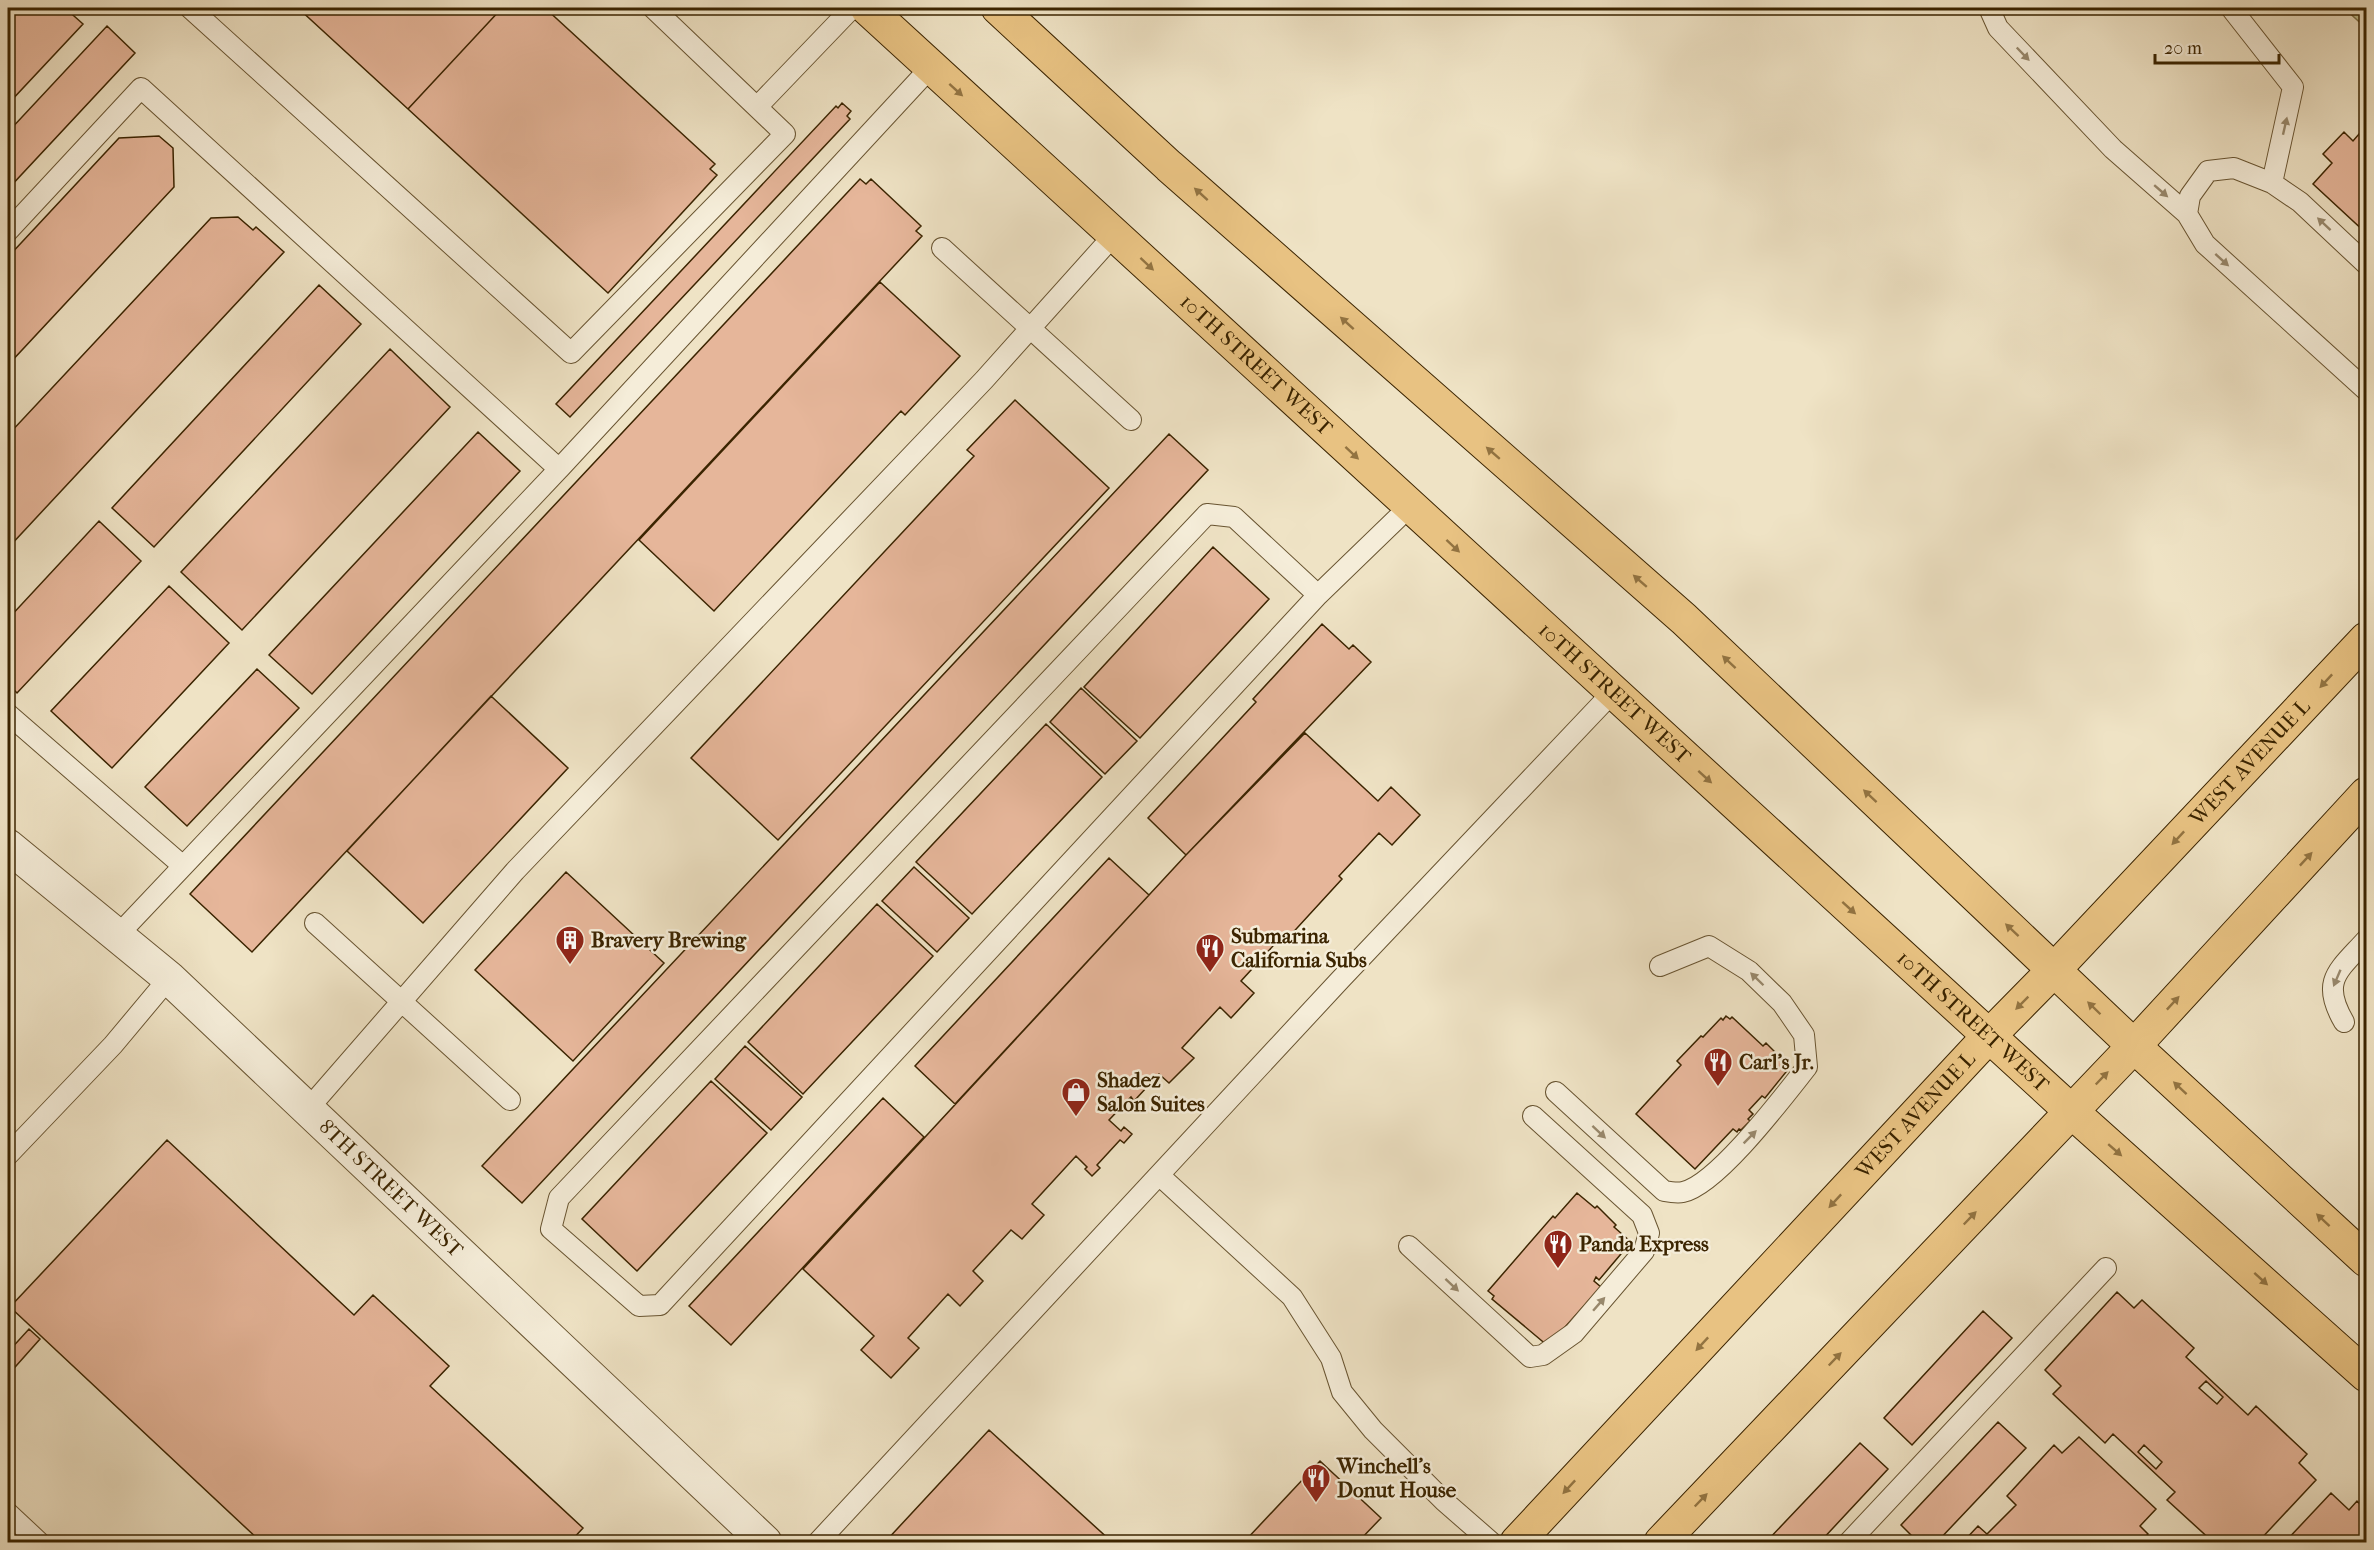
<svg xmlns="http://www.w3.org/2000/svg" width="2374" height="1550" font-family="'IM FELL French Canon',serif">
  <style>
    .green { fill: #c0c190; stroke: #7e7248; stroke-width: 1.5 }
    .building { fill: #e6b69a; stroke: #3b2400; stroke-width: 1.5; fill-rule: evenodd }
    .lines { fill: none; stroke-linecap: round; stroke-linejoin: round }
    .service-casing { stroke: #685431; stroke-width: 22 }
    .minor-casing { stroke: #685431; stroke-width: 35 }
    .primary-casing { stroke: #3b2400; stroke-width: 35 }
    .service { stroke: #f5edd9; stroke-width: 20 }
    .minor { stroke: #f5edd9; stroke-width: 33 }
    .primary { stroke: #e8c282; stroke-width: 33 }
    .oneway { fill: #98886c }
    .oneway2 { fill: #927341 }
    .labels { text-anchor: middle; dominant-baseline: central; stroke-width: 5; stroke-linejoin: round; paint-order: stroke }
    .street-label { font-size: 21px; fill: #3b2400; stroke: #f5edd9 }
    .poi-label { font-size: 21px; font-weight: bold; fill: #3b2400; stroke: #f5edd9; text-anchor: start }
  </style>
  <rect width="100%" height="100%" fill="#efe3c5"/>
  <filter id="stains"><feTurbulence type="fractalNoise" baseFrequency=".00333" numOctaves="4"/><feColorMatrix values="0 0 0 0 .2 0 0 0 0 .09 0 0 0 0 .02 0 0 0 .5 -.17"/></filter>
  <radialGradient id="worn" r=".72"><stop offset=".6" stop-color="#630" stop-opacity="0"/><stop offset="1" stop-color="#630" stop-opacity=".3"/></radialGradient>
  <!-- green -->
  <path class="green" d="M2344,8H2366V28Z"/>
  <!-- building -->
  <path class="building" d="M8,8H65L83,24L8,104Z
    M298,8H502L408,109Z
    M502,8H545L715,164L710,169L717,175L608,293L408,109Z
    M107,26L135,53L8,189V132Z
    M842,103L851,111L847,116L850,119L570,417L556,404L836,106L838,108Z
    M2366,126V233L2313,184L2332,163L2323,154L2344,132L2353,141Z
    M159,136L173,148L174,187L8,365V257L119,138Z
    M860,179L866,184L871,179L921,226L916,231L922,236L252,952L190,894Z
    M238,217L253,230L256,227L284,252L8,548V435L211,218Z
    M880,282L960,356L905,415L901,411L714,611L639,540Z
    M319,285L361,324L154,547L112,508Z
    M390,349L450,407L242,630L181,572Z
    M1015,400L1109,488L778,840L691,758L974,456L967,450Z
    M478,432L520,471L312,694L269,655Z
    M1169,434L1208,470L522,1203L482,1166Z
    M99,521L141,561L17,693L8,684V619Z
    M1213,547L1269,599L1140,738L1084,687Z
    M169,586L229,643L112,768L51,711Z
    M1322,624L1349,649L1353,645L1371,662L1186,855L1148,818L1256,702L1253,699Z
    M257,669L299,708L187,826L145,787Z
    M1081,688L1137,741L1105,774L1050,722Z
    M491,696L568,768L423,923L347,851Z
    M1046,724L1102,777L972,914L916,862Z
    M1305,733L1378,801L1391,787L1420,815L1392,845L1379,833L1339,876L1342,879L1287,939L1283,935L1241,981L1254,993L1231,1018L1220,1007L1182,1048L1194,1058L1169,1083L1159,1074L1134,1101L1131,1097L1109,1120L1121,1131L1124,1127L1132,1134L1124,1143L1120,1140L1097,1165L1100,1168L1092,1176L1085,1169L1087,1167L1076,1156L1032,1204L1044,1215L1022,1239L1011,1230L973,1271L983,1281L960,1306L948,1294L908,1338L919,1348L891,1378L861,1350L874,1336L803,1269L1186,855Z
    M1109,858L1149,895L955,1104L915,1066Z
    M914,867L969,918L937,952L882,901Z
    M566,872L664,963L573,1061L475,970Z
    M877,904L933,956L803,1094L748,1042Z
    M1726,1016L1730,1019L1732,1017L1763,1046L1766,1043L1790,1067L1765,1098L1762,1096L1749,1110L1753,1114L1748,1119L1750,1121L1741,1130L1739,1129L1737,1132L1733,1129L1695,1169L1636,1114L1681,1065L1677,1061L1701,1036L1703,1037L1721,1018L1723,1020Z
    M745,1046L802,1097L771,1130L715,1079Z
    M711,1081L767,1133L637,1271L582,1219Z
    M883,1098L924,1137L731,1345L689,1306Z
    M167,1140L354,1315L373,1295L449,1366L430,1386L583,1528L570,1542H261L10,1307Z
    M1577,1193L1595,1208L1597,1206L1616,1225L1614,1227L1631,1242L1599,1280L1596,1277L1594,1281L1601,1287L1548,1346L1492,1299L1494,1296L1488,1291L1553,1216L1555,1218Z
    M2117,1292L2134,1308L2142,1300L2194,1348L2186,1357L2248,1415L2256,1406L2307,1454L2299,1463L2316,1480L2258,1542H2229L2227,1541L2225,1542H2213L2167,1500L2175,1492L2113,1434L2105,1443L2053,1394L2061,1386L2045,1370ZM2206,1381L2223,1397L2217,1404L2199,1388ZM2144,1445L2162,1462L2156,1469L2138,1452Z
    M1983,1311L2012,1338L1912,1445L1884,1418Z
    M29,1329L40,1339L8,1375V1352Z
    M1998,1422L2026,1448L1937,1542H1918L1901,1525Z
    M989,1430L1112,1542H885Z
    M2079,1437L2156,1509L2140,1526L2148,1534L2140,1542H1963L1978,1526L1987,1534L2016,1505L2007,1496L2054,1445L2062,1453Z
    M1860,1443L1888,1469L1820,1542H1766Z
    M1320,1461L1381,1518L1358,1542H1244Z
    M2331,1493L2349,1510L2357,1501L2366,1510V1542H2285Z"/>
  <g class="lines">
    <!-- service casing -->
    <g class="service-casing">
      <path id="service" d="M190,8L571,353L785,134L653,8
        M1989,8L1998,28L2113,149L2187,214L2205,244L2366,390
        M2231,8L2293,87L2272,183
        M757,107L852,8
        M2187,214L2190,196L2208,171L2234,168L2272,183L2300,202L2366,264
        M8,231L141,88L559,469L117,936
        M942,248L1131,420
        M559,469L931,67
        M1318,595L1234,517L1207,514L559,1198L551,1229L639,1306L660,1305L1318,595L1410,506
        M8,714L183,866
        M315,923L510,1100
        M2344,1022C2320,981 2338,971 2366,940
        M1556,1092L1664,1191C1670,1192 1678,1193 1683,1192C1717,1185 1784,1096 1807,1067L1804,1035L1782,1003L1749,971L1709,946L1660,966
        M308,1109L515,871L984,380L1114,235
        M8,1155L113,1045L169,978
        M1159,1175L1292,1297L1331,1358L1342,1392L1373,1430L1444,1501L1491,1542
        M1409,1246L1530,1357L1543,1355L1574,1333L1644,1251L1649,1233L1642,1215L1533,1116
        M8,1513L39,1542
        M818,1542L1340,980L1613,692
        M1849,1542L2106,1268"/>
    </g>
    <!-- minor casing -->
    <g class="minor-casing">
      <g id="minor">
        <path id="s1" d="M8,846L169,978L765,1542"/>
      </g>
    </g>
    <!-- primary casing -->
    <g class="primary-casing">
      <g id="primary">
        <path id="s2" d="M867,8L2071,1111L2366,1375"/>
        <path d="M998,8L1169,166L1684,619L2134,1046L2366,1260"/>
        <path id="s3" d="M1517,1542L1989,1036L2054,970L2366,639"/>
        <path d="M1661,1542L2134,1046L2366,794"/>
      </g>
    </g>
    <!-- service -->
    <use href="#service" class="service"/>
    <!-- minor -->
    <use href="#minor" class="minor"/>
    <!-- primary -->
    <use href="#primary" class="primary"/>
  </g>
  <!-- one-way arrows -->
  <defs><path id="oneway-solid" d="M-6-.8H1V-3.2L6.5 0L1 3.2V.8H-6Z" transform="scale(1.5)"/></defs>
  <g class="oneway">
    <use href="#oneway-solid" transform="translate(2023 54) rotate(46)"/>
    <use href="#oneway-solid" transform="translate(2285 126) rotate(-77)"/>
    <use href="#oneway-solid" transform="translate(2161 191) rotate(41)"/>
    <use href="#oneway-solid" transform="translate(2324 224) rotate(-137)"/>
    <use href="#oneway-solid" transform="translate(2222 260) rotate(42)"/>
    <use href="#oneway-solid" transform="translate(2337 978) rotate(113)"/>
    <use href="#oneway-solid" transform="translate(1757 979) rotate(-136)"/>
    <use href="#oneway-solid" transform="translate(1599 1132) rotate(43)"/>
    <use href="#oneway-solid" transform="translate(1750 1137) rotate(-45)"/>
    <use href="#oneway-solid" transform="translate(1452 1285) rotate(43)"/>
    <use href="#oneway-solid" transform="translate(1599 1304) rotate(-49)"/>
  </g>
  <g class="oneway2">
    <use href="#oneway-solid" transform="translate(956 90) rotate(42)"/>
    <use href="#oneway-solid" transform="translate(1201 194) rotate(-138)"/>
    <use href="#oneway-solid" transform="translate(1147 264) rotate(43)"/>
    <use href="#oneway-solid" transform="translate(1347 323) rotate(-138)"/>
    <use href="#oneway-solid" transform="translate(1352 453) rotate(43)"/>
    <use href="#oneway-solid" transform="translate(1493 453) rotate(-139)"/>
    <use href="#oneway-solid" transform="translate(1453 546) rotate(43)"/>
    <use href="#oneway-solid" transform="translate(1640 581) rotate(-139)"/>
    <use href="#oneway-solid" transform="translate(1729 662) rotate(-137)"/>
    <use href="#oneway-solid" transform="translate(2326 681) rotate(133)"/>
    <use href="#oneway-solid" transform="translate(1705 777) rotate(42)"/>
    <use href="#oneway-solid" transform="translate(1870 796) rotate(-137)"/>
    <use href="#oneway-solid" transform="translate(2178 838) rotate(133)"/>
    <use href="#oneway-solid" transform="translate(2306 859) rotate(-47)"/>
    <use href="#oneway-solid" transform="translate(1849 908) rotate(42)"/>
    <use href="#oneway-solid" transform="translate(2012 930) rotate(-137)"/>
    <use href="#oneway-solid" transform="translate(2022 1003) rotate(135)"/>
    <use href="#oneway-solid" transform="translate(2173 1003) rotate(-47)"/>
    <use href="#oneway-solid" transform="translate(2094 1008) rotate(-136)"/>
    <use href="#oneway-solid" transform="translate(2102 1078) rotate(-46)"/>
    <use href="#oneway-solid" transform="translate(2180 1088) rotate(-137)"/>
    <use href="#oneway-solid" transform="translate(2115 1150) rotate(41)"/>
    <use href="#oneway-solid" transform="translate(1835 1201) rotate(133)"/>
    <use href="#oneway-solid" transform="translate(1970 1218) rotate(-46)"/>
    <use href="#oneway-solid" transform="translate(2323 1220) rotate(-137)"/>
    <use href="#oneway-solid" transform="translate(2261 1279) rotate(42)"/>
    <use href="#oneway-solid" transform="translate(1702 1344) rotate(133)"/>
    <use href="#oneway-solid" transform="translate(1835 1359) rotate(-46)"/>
    <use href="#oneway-solid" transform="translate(1569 1487) rotate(133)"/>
    <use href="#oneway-solid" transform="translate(1701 1500) rotate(-46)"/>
  </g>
  <!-- icons -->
  <defs>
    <g id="building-pin" transform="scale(1.5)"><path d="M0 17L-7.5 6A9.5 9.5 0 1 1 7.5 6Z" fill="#8f2418" stroke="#f5edd9"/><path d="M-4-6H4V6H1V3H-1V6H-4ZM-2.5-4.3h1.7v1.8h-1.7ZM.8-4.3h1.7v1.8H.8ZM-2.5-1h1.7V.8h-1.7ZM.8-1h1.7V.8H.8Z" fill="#fff"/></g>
    <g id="restaurant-pin" transform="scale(1.5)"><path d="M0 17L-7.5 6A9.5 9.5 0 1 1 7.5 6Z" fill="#8f2418" stroke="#f5edd9"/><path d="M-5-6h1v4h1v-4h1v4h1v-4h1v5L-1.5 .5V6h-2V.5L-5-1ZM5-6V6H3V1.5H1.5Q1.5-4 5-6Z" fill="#fff"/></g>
    <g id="shop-pin" transform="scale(1.5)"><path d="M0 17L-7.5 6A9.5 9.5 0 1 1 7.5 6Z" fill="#8f2418" stroke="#f5edd9"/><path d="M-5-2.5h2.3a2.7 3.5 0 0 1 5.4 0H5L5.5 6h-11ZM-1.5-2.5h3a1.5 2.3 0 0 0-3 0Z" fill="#fff"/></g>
  </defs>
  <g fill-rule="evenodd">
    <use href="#building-pin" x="570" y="940"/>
    <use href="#restaurant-pin" x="1210" y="948"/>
    <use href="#restaurant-pin" x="1718" y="1062"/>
    <use href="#shop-pin" x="1076" y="1092"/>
    <use href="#restaurant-pin" x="1558" y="1244"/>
    <use href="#restaurant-pin" x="1316" y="1478"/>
  </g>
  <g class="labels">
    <!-- street labels -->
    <g class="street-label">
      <text stroke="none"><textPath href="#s2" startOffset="528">10TH STREET WEST</textPath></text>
      <text stroke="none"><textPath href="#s2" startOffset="1014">10TH STREET WEST</textPath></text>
      <text stroke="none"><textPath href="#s3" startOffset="1070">WEST AVENUE L</textPath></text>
      <text stroke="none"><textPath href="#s2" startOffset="1500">10TH STREET WEST</textPath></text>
      <text stroke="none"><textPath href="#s3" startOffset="584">WEST AVENUE L</textPath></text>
      <text stroke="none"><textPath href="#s1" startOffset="514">8TH STREET WEST</textPath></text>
    </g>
    <!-- poi labels -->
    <g class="poi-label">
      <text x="1231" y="936">Submarina<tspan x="1231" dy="24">California Subs</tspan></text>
      <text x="591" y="940">Bravery Brewing</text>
      <text x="1739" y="1062">Carl's Jr.</text>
      <text x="1097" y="1080">Shadez<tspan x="1097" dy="24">Salon Suites</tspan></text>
      <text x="1579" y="1244">Panda Express</text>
      <text x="1337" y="1466">Winchell's<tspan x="1337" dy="24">Donut House</tspan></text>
    </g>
  </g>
  <!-- margin -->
  <rect width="2374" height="1550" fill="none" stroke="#efe3c5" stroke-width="30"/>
  <rect x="9" y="9" width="2356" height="1532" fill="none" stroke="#3b2400" stroke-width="3"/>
  <rect x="15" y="15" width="2344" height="1520" fill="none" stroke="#3b2400" stroke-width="1.5"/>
  <!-- scale -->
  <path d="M2155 54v9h124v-9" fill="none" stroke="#3b2400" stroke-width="3"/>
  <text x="2164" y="54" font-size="18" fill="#3b2400" stroke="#f5edd9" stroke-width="4.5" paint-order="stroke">20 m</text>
  <rect width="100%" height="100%" filter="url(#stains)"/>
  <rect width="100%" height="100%" fill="url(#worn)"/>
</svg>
